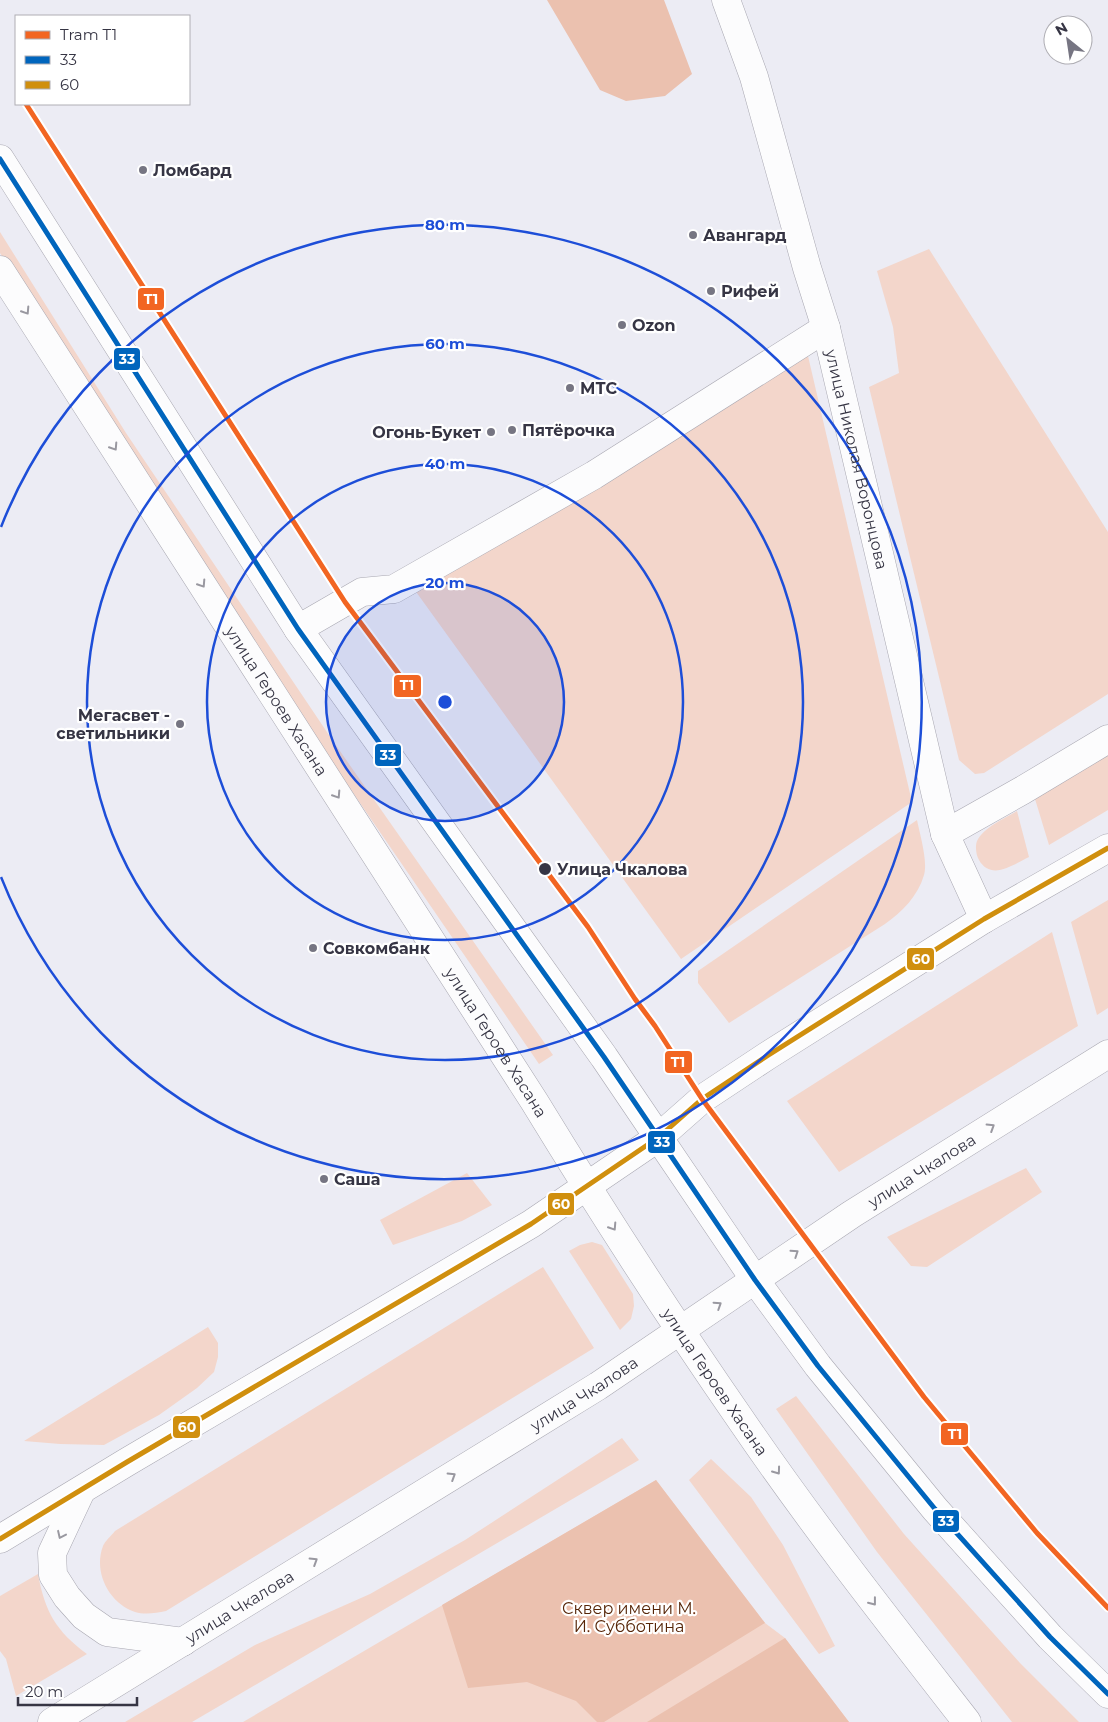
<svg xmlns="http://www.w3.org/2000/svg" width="1108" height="1722" font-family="Montserrat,sans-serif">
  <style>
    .green { fill: #f3d6cb }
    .forest { fill: #ebc1af }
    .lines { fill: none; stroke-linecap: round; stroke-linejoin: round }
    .minor-casing { stroke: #a8a7b1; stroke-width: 29 }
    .major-casing { stroke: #a8a7b1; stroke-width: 29 }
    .minor { stroke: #fcfcfd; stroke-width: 28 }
    .major { stroke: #fcfcfd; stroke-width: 28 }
    .bus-1-casing { stroke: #fff; stroke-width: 9 }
    .bus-2-casing { stroke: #fff; stroke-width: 9 }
    .bus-1 { stroke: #0065bd; stroke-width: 5 }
    .bus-2 { stroke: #d08f0e; stroke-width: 5 }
    .tram-1-casing { stroke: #fff; stroke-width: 9 }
    .tram-1 { stroke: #f26522; stroke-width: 5 }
    .oneway { stroke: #9998a0 }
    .ring { fill: none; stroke: #1d4ed8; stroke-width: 2.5 }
    .poi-dot { fill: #767582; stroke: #fff; stroke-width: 2 }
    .stop-dot { fill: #363544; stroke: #fff; stroke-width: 2 }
    .labels { text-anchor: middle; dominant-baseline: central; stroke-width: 4.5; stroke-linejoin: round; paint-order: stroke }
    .poi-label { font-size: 16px; font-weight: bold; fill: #363544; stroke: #fff; text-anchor: start }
    .street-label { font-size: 16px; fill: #363544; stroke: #fff }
    .stop-label { font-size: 16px; font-weight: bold; fill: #363544; stroke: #fff; text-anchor: start }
    .park-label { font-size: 16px; fill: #562507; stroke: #fff }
    .centre { fill: #1d4ed8; stroke: #fff; stroke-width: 2.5 }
    .ring-label { font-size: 15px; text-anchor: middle; font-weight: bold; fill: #1d4ed8; stroke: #fff; stroke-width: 4.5; stroke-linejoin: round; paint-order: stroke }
    .line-badge { stroke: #fff; stroke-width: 2 }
    .badge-label { font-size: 14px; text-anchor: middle; font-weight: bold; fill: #fff }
  </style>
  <rect width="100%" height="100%" fill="#ececf4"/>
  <!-- green -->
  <path class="green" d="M0,232L126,433L335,744L553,1055L539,1064L325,752L117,440L0,253Z
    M929,249L1108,532V694L984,773L975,774L959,760L869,387L899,373L893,327L877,271Z
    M808,356L912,802L681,959L414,589Z
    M1108,753V810L1049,845L1035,799Z
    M1017,811L1029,857C1013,865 991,881 979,860C976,855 975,846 977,841C984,827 1004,819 1017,811Z
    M917,820C920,835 928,861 924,875C918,896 902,912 885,924L729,1023L698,983V971Z
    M1108,900V1008L1097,1015L1071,922Z
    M1052,932L1078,1026L839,1172L787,1101Z
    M1026,1168L1042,1192L927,1267L911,1266L887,1237Z
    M467,1173L492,1205L462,1221L393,1245L380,1220Z
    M592,1242L602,1245L633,1294L634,1306L631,1319L620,1330L569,1251L580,1245Z
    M543,1267L594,1348L166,1611C156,1613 145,1615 135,1612C109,1603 93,1572 103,1546C105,1541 111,1536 115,1531Z
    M208,1327L218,1343V1357L214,1372L197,1388L159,1415L104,1445L60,1444L24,1441Z
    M796,1396L904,1534L1020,1663L1079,1722H1012L877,1552L776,1409Z
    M622,1438L639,1460L192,1722H125L255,1645L370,1594L465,1540Z
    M711,1459L751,1497L783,1545L835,1646L819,1654L689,1480Z
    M656,1480L765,1623L785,1638L849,1722H243Z
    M38,1574C45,1612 56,1631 87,1654L16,1696L6,1659L0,1651V1596Z"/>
  <!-- forest -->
  <path class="forest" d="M547,0H664L692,74L665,96L626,101L600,90Z
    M656,1480L765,1623L604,1722H597L576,1701L527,1682L468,1688L442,1605Z
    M785,1638L849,1722H647Z"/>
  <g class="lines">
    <!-- minor casing -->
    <g class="minor-casing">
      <g id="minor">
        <path id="s1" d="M726,0L754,77L807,268L826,328L945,834L984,919"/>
        <path d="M298,629L362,592L394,589L594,475L826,328"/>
        <path d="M945,834L1023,790L1108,739"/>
      </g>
    </g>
    <!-- major casing -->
    <g class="major-casing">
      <g id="major">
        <path d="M0,159L298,629L604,1057L755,1280L818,1366L935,1509L1050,1637L1108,1694"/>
        <path id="s2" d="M0,270L534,1101C600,1209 669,1316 741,1420C812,1524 890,1623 967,1722"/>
        <path d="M81,1491L52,1553L53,1575L67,1597L84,1616L107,1632L183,1642"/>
        <path d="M0,1539L127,1462L531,1224L659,1137L702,1099L767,1056L984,919L1108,848"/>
        <path id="s3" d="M52,1722L598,1386L852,1214L1108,1054"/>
      </g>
    </g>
    <!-- minor -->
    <use href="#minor" class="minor"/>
    <!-- major -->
    <use href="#major" class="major"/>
    <!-- bus-1 casing -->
    <g class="bus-1-casing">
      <path id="bus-1" d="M0,159L298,629L604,1057L755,1280L818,1366L935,1509L1050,1637L1108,1694"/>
    </g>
    <!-- bus-2 casing -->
    <g class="bus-2-casing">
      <path id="bus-2" d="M0,1539L127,1462L531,1224L659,1137L702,1099L767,1056L984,919L1108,848"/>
    </g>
    <!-- bus-1 -->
    <use href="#bus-1" class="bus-1"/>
    <!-- bus-2 -->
    <use href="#bus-2" class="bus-2"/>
    <!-- tram-1 casing -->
    <g class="tram-1-casing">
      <path id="tram-1" d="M26,104L345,602L588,927L635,999L655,1026L702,1099L924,1397L1037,1533L1108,1608"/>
    </g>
    <!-- tram-1 -->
    <use href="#tram-1" class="tram-1"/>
  </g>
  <!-- one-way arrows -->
  <defs><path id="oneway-chevron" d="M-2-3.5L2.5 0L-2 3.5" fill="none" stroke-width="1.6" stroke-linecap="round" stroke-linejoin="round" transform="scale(1.25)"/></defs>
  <g class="oneway">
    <use href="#oneway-chevron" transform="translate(26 311) rotate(57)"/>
    <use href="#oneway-chevron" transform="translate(114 447) rotate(57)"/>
    <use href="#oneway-chevron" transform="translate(202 584) rotate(57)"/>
    <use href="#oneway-chevron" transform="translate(337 795) rotate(57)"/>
    <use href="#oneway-chevron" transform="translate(991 1127) rotate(-32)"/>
    <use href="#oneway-chevron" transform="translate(613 1227) rotate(57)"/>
    <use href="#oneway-chevron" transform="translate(795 1253) rotate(-34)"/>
    <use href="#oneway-chevron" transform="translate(718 1305) rotate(-33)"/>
    <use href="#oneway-chevron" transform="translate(777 1471) rotate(54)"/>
    <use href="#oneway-chevron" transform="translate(452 1476) rotate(-32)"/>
    <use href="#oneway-chevron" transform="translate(61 1535) rotate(115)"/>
    <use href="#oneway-chevron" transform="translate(314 1561) rotate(-32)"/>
    <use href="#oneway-chevron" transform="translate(873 1602) rotate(52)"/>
  </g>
  <!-- distance rings -->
  <circle cx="445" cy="702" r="119" fill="#1d4ed8" fill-opacity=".12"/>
  <g class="ring">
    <circle cx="445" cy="702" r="119"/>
    <circle cx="445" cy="702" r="238"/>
    <circle cx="445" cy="702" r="358"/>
    <path d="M1 527A477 477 0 1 1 1 877"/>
  </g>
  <!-- markers -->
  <g class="poi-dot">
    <circle cx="143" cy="170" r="5"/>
    <circle cx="693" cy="235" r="5"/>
    <circle cx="711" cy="291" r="5"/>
    <circle cx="622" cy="325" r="5"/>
    <circle cx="570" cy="388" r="5"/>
    <circle cx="512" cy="430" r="5"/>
    <circle cx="491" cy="432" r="5"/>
    <circle cx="180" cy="724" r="5"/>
    <circle cx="313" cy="948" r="5"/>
    <circle cx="324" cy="1179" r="5"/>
  </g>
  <circle class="stop-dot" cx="545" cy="869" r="7"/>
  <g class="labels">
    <!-- poi labels -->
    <g class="poi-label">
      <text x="153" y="170">Ломбард</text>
      <text x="703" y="235">Авангард</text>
      <text x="721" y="291">Рифей</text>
      <text x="632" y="325">Ozon</text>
      <text x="580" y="388">МТС</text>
      <text x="522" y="430">Пятёрочка</text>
      <text x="481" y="432" text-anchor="end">Огонь-Букет</text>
      <text x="170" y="715" text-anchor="end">Мегасвет -<tspan x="170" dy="18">светильники</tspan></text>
      <text x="323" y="948">Совкомбанк</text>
      <text x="334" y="1179">Саша</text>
    </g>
    <!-- street labels -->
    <g class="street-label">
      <text stroke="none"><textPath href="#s1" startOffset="478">улица Николая Воронцова</textPath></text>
      <text stroke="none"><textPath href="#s2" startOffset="512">улица Героев Хасана</textPath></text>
      <text stroke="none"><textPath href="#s2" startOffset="918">улица Героев Хасана</textPath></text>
      <text stroke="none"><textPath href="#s3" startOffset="1030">улица Чкалова</textPath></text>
      <text stroke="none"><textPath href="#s2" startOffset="1322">улица Героев Хасана</textPath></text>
      <text stroke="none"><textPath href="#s3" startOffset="625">улица Чкалова</textPath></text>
      <text stroke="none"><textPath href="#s3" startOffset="220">улица Чкалова</textPath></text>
    </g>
    <!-- stop labels -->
    <g class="stop-label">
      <text x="557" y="869">Улица Чкалова</text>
    </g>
    <!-- park labels -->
    <g class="park-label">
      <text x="629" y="1608">Сквер имени М.<tspan x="629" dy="18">И. Субботина</tspan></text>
    </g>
  </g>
  <circle cx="445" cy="702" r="8" class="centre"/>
  <g class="ring-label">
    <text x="445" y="230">80 m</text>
    <text x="445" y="349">60 m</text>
    <text x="445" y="469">40 m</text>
    <text x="445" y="588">20 m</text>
  </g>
  <g class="line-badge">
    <rect x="137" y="287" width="28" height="24" rx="5" fill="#f26522"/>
    <rect x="113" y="347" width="28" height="24" rx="5" fill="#0065bd"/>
    <rect x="393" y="674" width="29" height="24" rx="5" fill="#f26522"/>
    <rect x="374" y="743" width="28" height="24" rx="5" fill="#0065bd"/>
    <rect x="906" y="947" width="29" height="24" rx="5" fill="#d08f0e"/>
    <rect x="664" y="1050" width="29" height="24" rx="5" fill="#f26522"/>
    <rect x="647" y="1130" width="29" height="24" rx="5" fill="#0065bd"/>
    <rect x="547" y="1192" width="28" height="24" rx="5" fill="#d08f0e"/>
    <rect x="172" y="1415" width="29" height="24" rx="5" fill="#d08f0e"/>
    <rect x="940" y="1422" width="29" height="24" rx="5" fill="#f26522"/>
    <rect x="932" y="1509" width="28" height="24" rx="5" fill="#0065bd"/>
  </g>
  <g class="badge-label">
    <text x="151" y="304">T1</text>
    <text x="127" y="364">33</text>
    <text x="407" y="690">T1</text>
    <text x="388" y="760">33</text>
    <text x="921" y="964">60</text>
    <text x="678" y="1067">T1</text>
    <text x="662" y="1147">33</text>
    <text x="561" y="1209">60</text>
    <text x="187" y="1432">60</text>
    <text x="955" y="1439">T1</text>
    <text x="946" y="1526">33</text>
  </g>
  <!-- legend -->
  <rect x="15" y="15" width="175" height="90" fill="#ffffff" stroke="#afaeb4"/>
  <rect x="25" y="31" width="25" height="8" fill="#f26522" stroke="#afaeb4"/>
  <text x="60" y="40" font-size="15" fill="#363544">Tram T1</text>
  <rect x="25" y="56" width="25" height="8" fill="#0065bd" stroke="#afaeb4"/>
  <text x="60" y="65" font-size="15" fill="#363544">33</text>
  <rect x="25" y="81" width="25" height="8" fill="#d08f0e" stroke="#afaeb4"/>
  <text x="60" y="90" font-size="15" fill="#363544">60</text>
  <!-- north arrow -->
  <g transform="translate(1068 40) rotate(330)"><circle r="24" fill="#ffffff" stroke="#afaeb4"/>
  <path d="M0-4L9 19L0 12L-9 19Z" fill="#767582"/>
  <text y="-8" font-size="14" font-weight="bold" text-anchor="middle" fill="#363544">N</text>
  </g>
  <!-- scale -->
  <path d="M18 1697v8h119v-8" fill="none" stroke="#363544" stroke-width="2.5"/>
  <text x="25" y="1697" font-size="15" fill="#363544" stroke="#ffffff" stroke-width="4" paint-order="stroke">20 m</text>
</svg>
